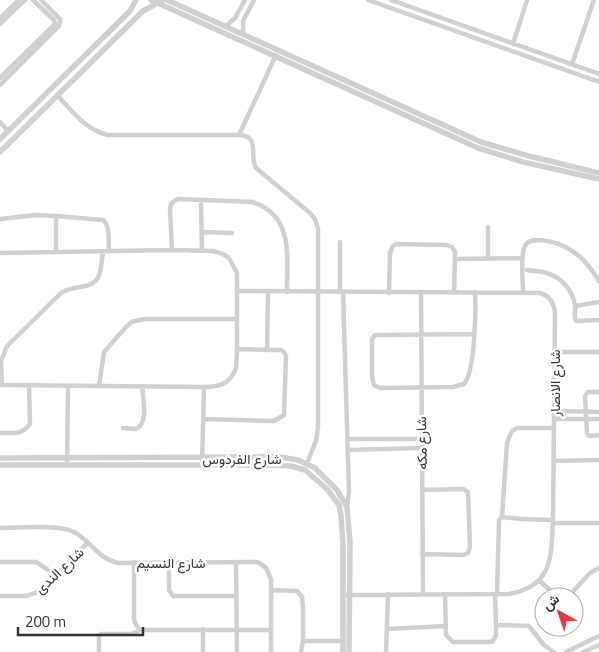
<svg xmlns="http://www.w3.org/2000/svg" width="599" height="652" font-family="'Titillium Web',Vazirmatn,sans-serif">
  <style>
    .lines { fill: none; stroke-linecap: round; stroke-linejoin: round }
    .minor { stroke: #d0d0d0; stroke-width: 4.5 }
    .tertiary { stroke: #d0d0d0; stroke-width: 5.5 }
    .labels { text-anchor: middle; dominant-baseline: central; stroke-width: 5; stroke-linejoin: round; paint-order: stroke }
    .street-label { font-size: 14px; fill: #333; stroke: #fff }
  </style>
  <rect width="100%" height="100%" fill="#fff"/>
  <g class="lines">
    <!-- minor -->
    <path class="minor" d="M368,0L599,82
      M391,0L599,74
      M0,18L19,0
      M0,24L25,0
      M226,26L235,18L245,0
      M243,34V21L254,0
      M513,44L527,0
      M572,64L594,0
      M0,78L55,24L54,20L33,0
      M0,85L59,26L60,19L41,0
      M57,95C72,111 86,130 108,135H242C260,139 249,156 256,168L310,213L315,219L318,229V428L316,441L307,463
      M0,122L8,131
      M239,135L276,55
      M201,200L202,250
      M56,216L103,220C111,227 108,241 109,252
      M0,219L37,215L56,216V251
      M202,232L232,233
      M340,242V292
      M172,250L170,209C171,202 173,201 179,199L252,202C294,215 287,257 287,292
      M0,253L172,250L213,251L223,254L229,258L237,273V354L236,368C230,384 220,387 204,387L0,385
      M455,259L523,258
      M488,259V227
      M527,270C533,271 541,271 547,273C561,277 573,291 575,305C576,312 573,315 576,321L599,320
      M238,291L540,293C550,296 554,303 555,313L553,523C551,559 552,586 509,594L346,595
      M343,292L349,492L347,507
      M421,292L423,594
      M523,292C523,281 520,255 525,246C528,240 535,240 541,240C569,243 585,258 599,281
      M389,293L390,253L393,246L396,244L447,245L452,247L455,252L454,293
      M575,306L599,302
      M474,334L375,335L372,339V377L374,385L380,388L453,387L464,384C475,372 476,311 475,292
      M267,350L268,292
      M554,352H599
      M2,385L1,361L7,346L61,293C67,289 72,288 80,287C103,285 100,270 103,252
      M99,386L104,352L126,327L132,322L144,319H237
      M599,392H588L585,396L587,433L589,436L599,435
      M204,419L274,421L284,415L286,356L284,352L281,350L237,349
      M555,419H599
      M557,419L559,414L562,411L599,412
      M123,428L136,429C149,423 143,398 142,386
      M0,433C11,433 23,435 30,424L29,386
      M347,439H421
      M348,450L421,448
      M554,461L599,460
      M67,464L68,386
      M202,464L204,387
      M502,517L507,443L512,431L517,428H554
      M553,523H599
      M0,528C17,528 60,524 74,532C91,541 98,559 118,563L258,562L266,568L271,579V652
      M422,554L463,555L468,553L470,547L468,492L463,489L422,490
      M0,562H36L56,575
      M134,562V618L135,623L140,630H271
      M169,562V590L173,596H236
      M236,562L237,652
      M539,580L557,597
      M271,590L297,591L302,597L303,607V641L301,652
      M445,594L446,635L453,642H490L493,641L496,635V625L495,594
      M497,594L499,520L502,517L521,519L553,520
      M0,596H27L40,591L87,543
      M568,597L590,573L599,568
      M496,625L529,626L544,645L554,652
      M387,629L446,626
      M303,641H343
      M99,652V637L101,634H132L140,630
      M203,652V629
      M386,652L388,594
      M566,652L599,636
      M583,652L599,645"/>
    <!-- tertiary -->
    <path class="tertiary" d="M151,0L478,148L523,162L599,179
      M167,0L481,142L525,155L599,173
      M0,139L130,11L136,0
      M0,152L143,11L163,0
      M0,458L280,457L298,460L315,468L337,490L347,507L350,542L349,652
      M0,465H268L291,466L305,470L327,489L339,505L341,516L343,544V652"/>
  </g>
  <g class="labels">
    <!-- street labels -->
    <g class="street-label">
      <text transform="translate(554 383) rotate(-90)">شارع الانصار</text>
      <text transform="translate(421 443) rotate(-91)">شارع مكه</text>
      <text x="242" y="458">شارع الفردوس</text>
      <text x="171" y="562">شارع النسيم</text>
      <text transform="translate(59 570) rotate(-43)">شارع الندى</text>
    </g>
  </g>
  <!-- north arrow -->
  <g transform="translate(559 612) rotate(320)"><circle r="24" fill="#ffffff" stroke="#adadad"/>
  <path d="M0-4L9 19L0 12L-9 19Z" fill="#e63946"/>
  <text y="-8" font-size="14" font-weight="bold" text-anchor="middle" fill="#333333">ش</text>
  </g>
  <!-- scale -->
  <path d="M18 627v8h125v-8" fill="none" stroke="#333333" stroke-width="2.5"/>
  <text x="25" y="627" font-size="15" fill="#333333" stroke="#ffffff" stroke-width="4" paint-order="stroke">200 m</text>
</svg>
